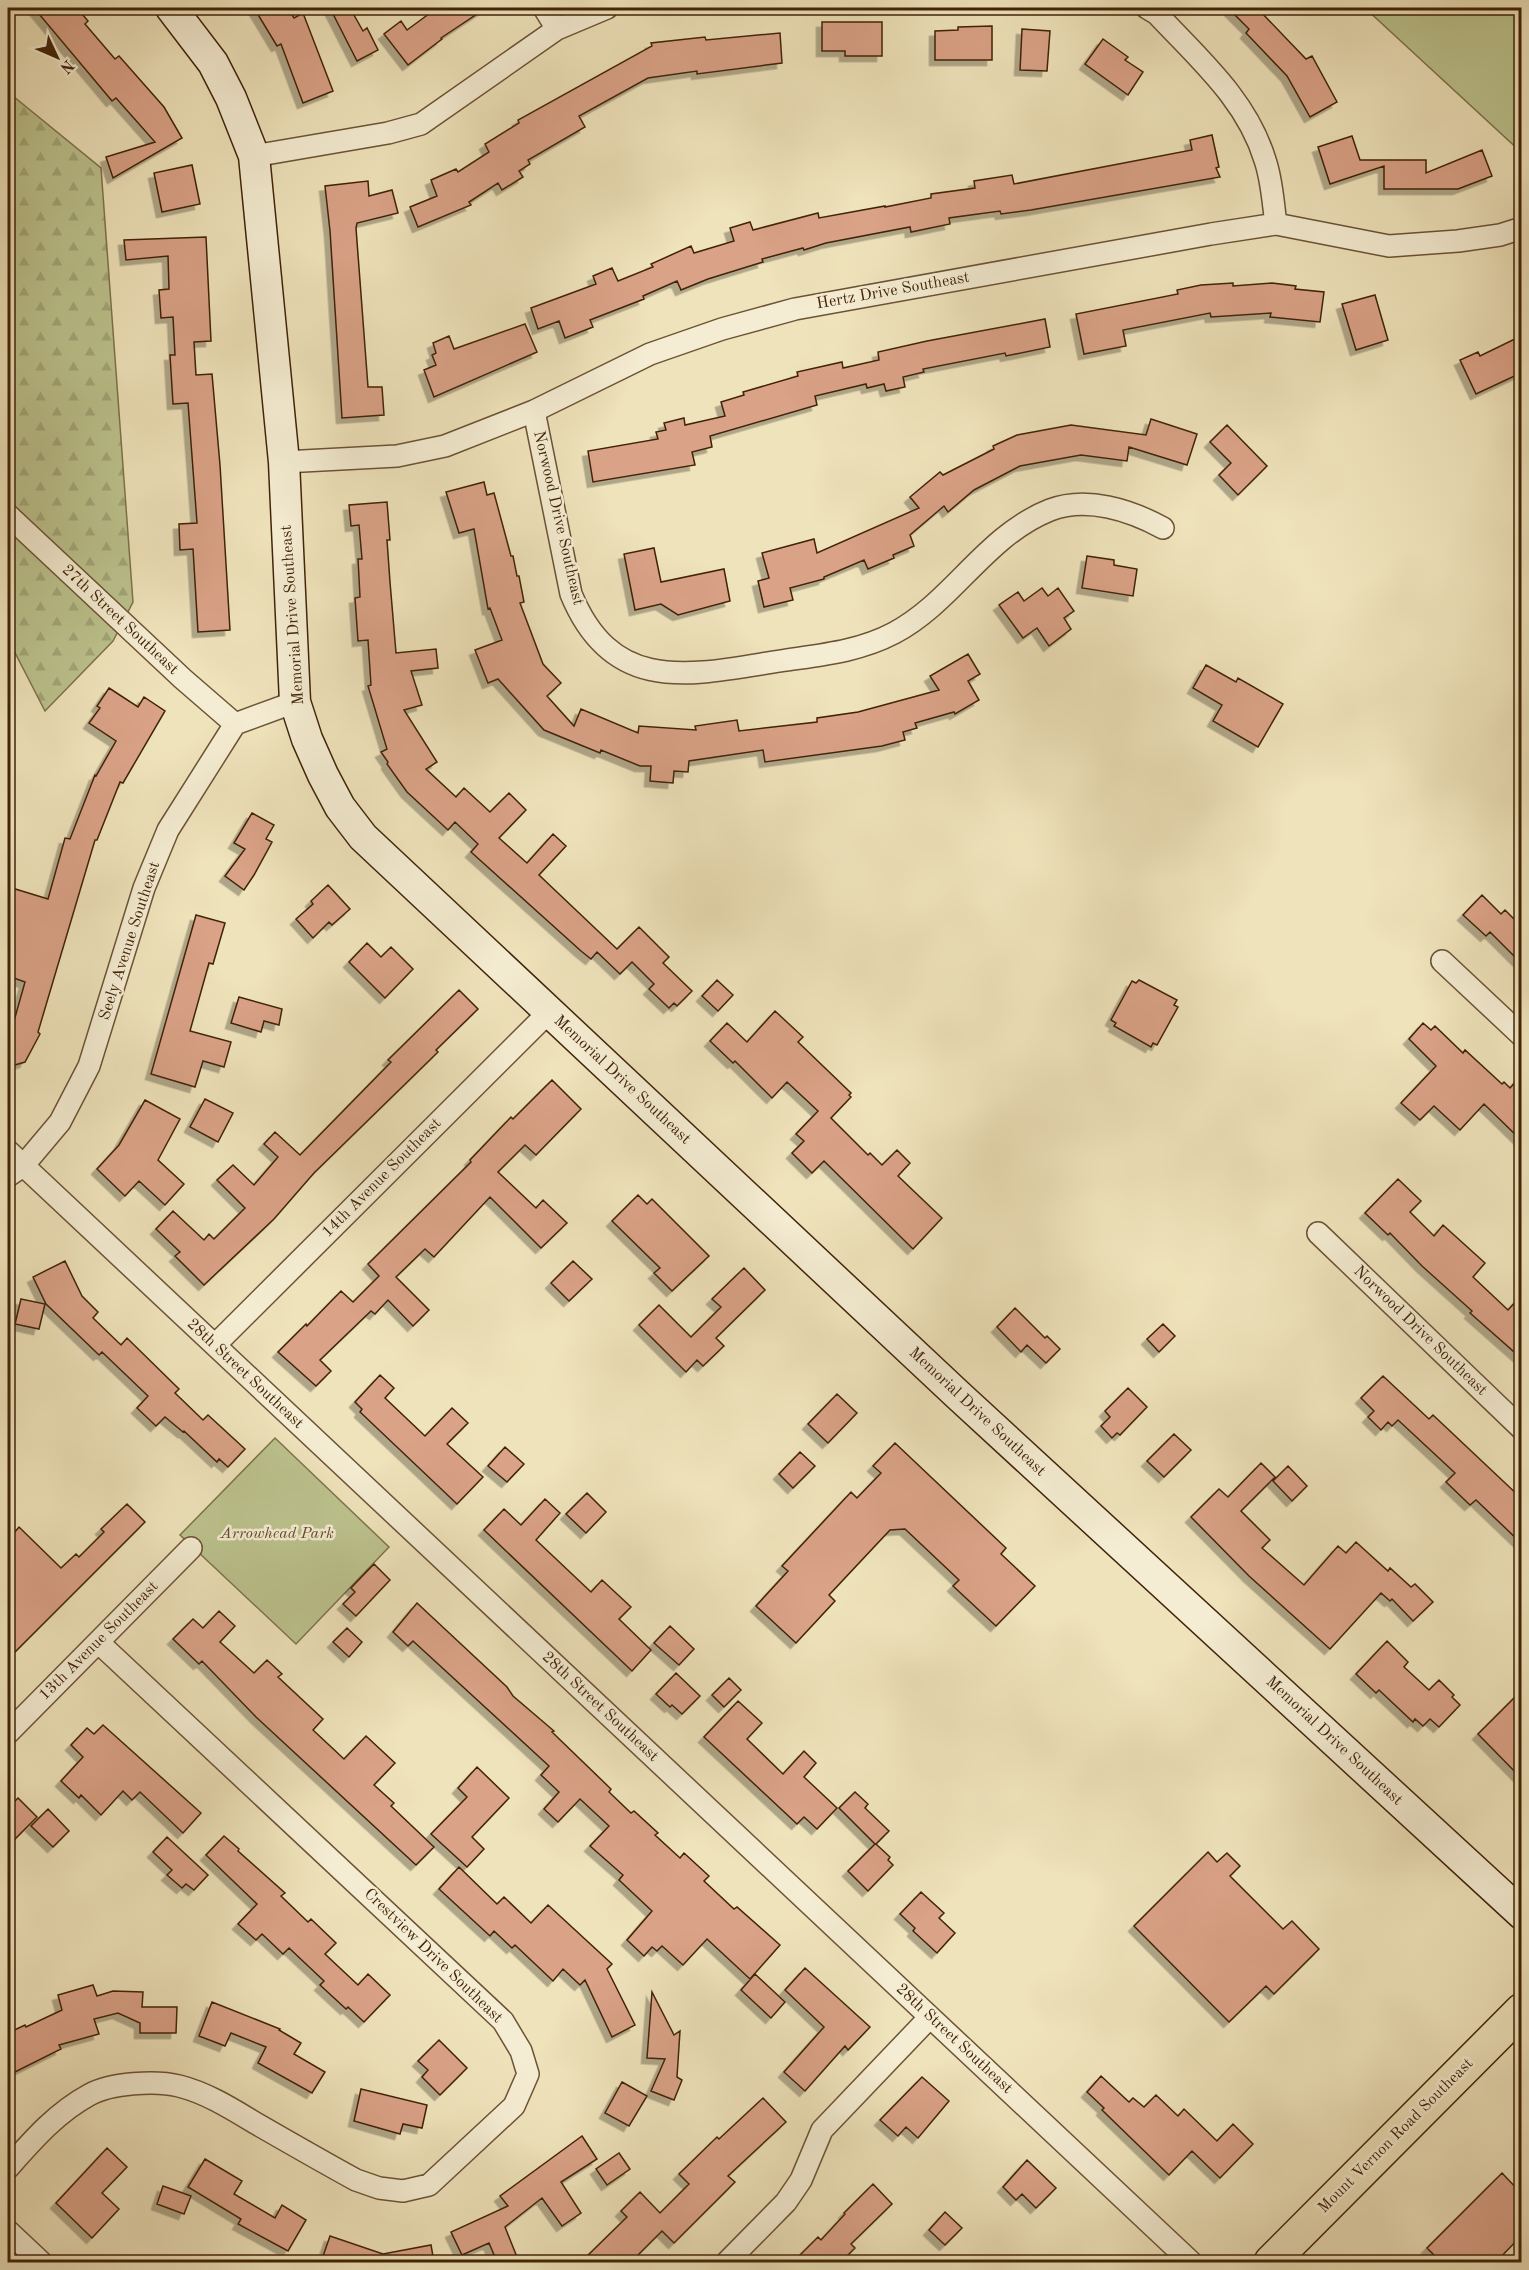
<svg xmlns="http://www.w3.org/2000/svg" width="1529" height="2270" font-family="'Old Standard TT',serif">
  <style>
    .forest { fill: url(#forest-firs); stroke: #7e734b; stroke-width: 1.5 }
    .park { fill: #bcc38e; stroke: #7e734b; stroke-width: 1.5 }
    .building { fill: #daa287; stroke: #402308; stroke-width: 1.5; filter: url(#shadow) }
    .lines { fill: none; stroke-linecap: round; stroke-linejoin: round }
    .street-casing { stroke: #6c5335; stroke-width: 24 }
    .secondary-casing { stroke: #402308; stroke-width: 33 }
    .primary-casing { stroke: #402308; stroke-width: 36 }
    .street { stroke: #f5edd3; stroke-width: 21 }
    .secondary { stroke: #f5edd3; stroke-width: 30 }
    .primary { stroke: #efe3bb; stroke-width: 33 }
    .labels { text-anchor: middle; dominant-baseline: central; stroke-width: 5; stroke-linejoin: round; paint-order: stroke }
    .street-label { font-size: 16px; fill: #402308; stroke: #f5edd3 }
    .park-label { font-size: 16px; font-style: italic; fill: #5f4b2a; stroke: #f5edd3 }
  </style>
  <defs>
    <pattern id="forest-firs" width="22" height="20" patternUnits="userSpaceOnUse" patternTransform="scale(1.5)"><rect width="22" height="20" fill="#bcc38e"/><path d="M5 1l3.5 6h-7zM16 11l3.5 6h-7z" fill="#a3a779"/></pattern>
    <filter id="shadow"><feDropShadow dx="-5.5" dy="5.5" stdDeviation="0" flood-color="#0004"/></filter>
  </defs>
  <rect width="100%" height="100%" fill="#efe3bb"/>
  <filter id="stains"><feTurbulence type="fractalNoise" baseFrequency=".00333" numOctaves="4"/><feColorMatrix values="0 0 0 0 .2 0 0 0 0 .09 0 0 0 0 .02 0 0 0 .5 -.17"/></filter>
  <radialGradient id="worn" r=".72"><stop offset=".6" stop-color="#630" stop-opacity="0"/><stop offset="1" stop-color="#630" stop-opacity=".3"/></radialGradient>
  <!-- forest -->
  <path class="forest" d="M8,92L101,168L133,602L113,641L45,711L8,639Z"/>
  <!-- park -->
  <path class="park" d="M1365,8H1521V152Z
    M275,1438L389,1547L296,1644L180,1535Z"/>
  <!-- building -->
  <path class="building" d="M34,8H77L88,21L85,24L115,59L119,56L164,107L182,138L113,178L106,157L155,142L116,98L112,101Z
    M254,8H288L294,18L303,13L333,91L303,103L281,44L277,46Z
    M330,8H350L363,31L367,28L378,50L357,61Z
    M437,8H486L441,38L442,39L408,65L384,34L401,21L407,30Z
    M1228,8H1257L1306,59L1312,56L1337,102L1310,117L1287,76L1246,33L1249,29Z
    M822,22H882V56H845V51H822Z
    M992,26V60H935V31L958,30V27Z
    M1022,29L1050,31L1047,71L1020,70Z
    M780,33L782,63L697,74V71L648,78L579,116L585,127L528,160L530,164L519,171L523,177L502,190L498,183L469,202L471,205L418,227L410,207L437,196L431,180L456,169L458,172L489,152L485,144L519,123L518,120L652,46L651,43L705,37L706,40Z
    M1103,39L1128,57L1125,60L1143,72L1128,95L1085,64Z
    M1212,135L1219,167L1216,168L1220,177L1031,210L1001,214L1000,211L949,218L950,224L911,232L910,227L826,243L804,250L803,248L762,259L763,262L708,279L681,290L677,281L643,296L644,299L590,320L593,327L565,338L559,321L538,329L531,308L596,284L593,276L612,268L618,281L653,267L651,264L691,246L694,253L734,241L730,228L750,222L753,230L818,213L819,218L885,206V207L931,198V194L975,188L974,181L1012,175L1014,184L1192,150L1190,140Z
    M1352,136L1360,160H1426V173L1482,150L1492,176L1458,189H1384V166L1330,184L1318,147Z
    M192,165L200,204L162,212L154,173Z
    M368,181L369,196L392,190L398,213L357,223L356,228L368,387H382L384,415L342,418L330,231L325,186Z
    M206,237L211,341L194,342L196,375L212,374L220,465L230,630L198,632L193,549L180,550L179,524L197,523L188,403L173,404L170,355H175L173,317L161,318L159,290L169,289L168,256L126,260L124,240Z
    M1233,283V286L1272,283L1296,286L1295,289L1324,292L1320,322L1270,317L1271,313L1211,317L1210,313L1123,330L1126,346L1084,354L1076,314L1178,294L1177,290L1201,285Z
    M1375,295L1388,340L1356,350L1342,304Z
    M1045,319L1050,347L1006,356L1005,353L923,369L924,372L903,377L905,387L886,391L884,384L867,388L866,384L815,396L817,405L710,436L712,447L692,452L695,465L593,482L588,451L658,439L656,432L666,430L664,423L684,418L685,425L725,416L721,402L744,395L743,392L798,376L797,372L842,362L843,368L879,360L878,352L927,341Z
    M525,324L537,352L434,397L424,370L436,365L432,355L436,353L433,343L449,336L454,349Z
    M1521,336V373L1476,394L1460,360L1478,352L1480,356Z
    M1151,419L1197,434L1187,465L1129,447L1127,461L1081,455L1020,466L974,490L948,512L944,506L910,535L914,546L893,555L894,558L868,569L864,560L824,577V579L790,588L793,600L764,607L758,581L769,578L762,553L814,539L817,553L919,508L910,497L940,472L943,475L994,449L993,446L1017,435L1071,425L1146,435Z
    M1227,425L1267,466L1238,495L1219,475L1231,463L1210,442Z
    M484,482L487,495L494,493L511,556H513L517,576H519L524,602L520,603L543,664L561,683L547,696L574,726L581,709L638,733L639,726L696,730L695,726L737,720L739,731L817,722V718L858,712L939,690L930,676L968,654L980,674L968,681L979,700L955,714L954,712L915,723L917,728L903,732L905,740L882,746L765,762L763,750L689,761L688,772L674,771L673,783L650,781L651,766H640L601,750L600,753L544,730L498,679L488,683L475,650L502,640L490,608L488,609L474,529L459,533L446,492Z
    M387,502L390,540H387L390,582L396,653L436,649L438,668L411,671L422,705L404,710L437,762L426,769L456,797L464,788L490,812L509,793L526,810L499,838L527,863L553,834L566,846L539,875L617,949L639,927L669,957L663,963L692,991L677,1006L674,1003L669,1008L649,989L654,984L632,962L620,974L597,952L591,959L581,951L471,852L478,844L455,822L448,830L407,792L387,764L388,762L381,752L387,749L368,686L371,685L368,640L358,641L355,598L360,597L358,559H362L359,525L351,526L349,505Z
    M654,548L661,582L724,569L730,601L678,615L661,604L635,610L624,554Z
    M1087,556L1114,560V565L1137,569L1133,596L1082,588Z
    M1042,588L1048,596L1058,588L1074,611L1064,618L1071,629L1049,646L1037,628L1023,638L999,605L1018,592L1024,601Z
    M1206,665L1236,682L1238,678L1283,704L1258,747L1213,721L1222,705L1193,688Z
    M109,688L138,707L144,697L165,711L123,783L120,782L97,840H95L38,1032L40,1034L25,1062L8,1067V1030L12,1028L25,982L8,976V903L12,888L48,899L65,838L70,839L95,775L96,776L116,741L89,723L100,708L97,706Z
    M252,813L274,825L266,839L272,842L254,875L244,890L225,876L245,849L234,843Z
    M328,885L350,909L332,925L329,922L313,938L296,919L313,904L311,901Z
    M1482,895L1501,914L1505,910L1521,926V963L1490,932L1486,936L1463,915Z
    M196,915L225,923L213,964L209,963L190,1031L231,1042L224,1067L203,1061L195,1087L151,1074Z
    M367,943L381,957L391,947L413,969L385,998L349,962Z
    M717,980L733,995L718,1011L702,996Z
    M1139,980L1177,1000L1174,1005L1178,1007L1157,1045L1153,1043L1151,1047L1114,1026L1116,1023L1111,1020L1132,981L1136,983Z
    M459,990L478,1009L436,1050L438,1052L314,1173L274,1219L204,1285L175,1256L180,1252L156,1229L173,1211L204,1240L209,1234L214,1239L245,1208L217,1180L233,1165L254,1185L278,1157L264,1144L275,1132L300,1155L391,1062L388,1060Z
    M239,997L282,1009L279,1025L264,1021L261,1032L231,1023Z
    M775,1011L803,1037L798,1042L851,1093L849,1095L851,1097L831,1118L868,1155L870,1153L882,1165L897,1150L910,1163L898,1176L942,1218L913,1249L824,1161L812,1173L792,1153L804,1141L796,1134L818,1111L787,1082L772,1098L735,1061L733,1063L710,1041L727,1023L747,1042Z
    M1423,1023L1431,1030L1435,1026L1463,1053L1465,1050L1502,1084L1504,1082L1510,1088L1521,1076V1140L1484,1104L1460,1130L1434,1106L1420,1120L1401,1103L1436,1066L1409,1039Z
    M552,1080L581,1109L536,1155L525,1145L498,1172L536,1208L543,1200L567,1223L541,1248L490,1197L434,1257L425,1249L396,1277L429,1310L413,1326L388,1300L375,1314L371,1311L320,1360L331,1371L316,1386L278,1352L306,1324L307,1326L341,1291L353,1302L379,1276L368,1264L471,1162L470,1160L511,1117L513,1119Z
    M205,1099L233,1113L218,1142L190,1127Z
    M145,1100L180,1119L158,1160L184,1184L165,1205L139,1181L125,1196L97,1169L119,1145Z
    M1398,1179L1421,1201L1410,1212L1434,1236L1443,1225L1485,1263L1473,1277L1508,1310L1521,1296V1358L1470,1313L1472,1311L1422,1266L1390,1233L1388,1235L1365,1213Z
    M638,1195L647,1204L652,1199L709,1256L672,1291L654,1273L660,1268L612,1221Z
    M65,1261L82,1296L98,1312L93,1318L121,1345L127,1338L179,1389L175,1393L203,1420L208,1415L245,1449L228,1467L219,1459L217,1462L184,1431L183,1432L165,1417L156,1426L137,1408L148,1396L102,1352L99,1355L46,1304L33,1277Z
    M573,1261L592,1279L569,1301L551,1283Z
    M744,1268L765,1290L716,1338L724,1346L703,1366L697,1360L686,1372L639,1325L659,1305L691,1337L721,1307L712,1299Z
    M21,1299L45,1304L39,1329L15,1324Z
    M1015,1308L1045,1338L1047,1336L1060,1349L1046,1363L1027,1345L1021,1352L997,1327Z
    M1163,1324L1175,1336L1159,1352L1147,1339Z
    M380,1375L394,1388L385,1398L425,1436L452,1408L468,1423L447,1444L483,1477L457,1504L360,1412L362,1409L355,1402Z
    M1383,1376L1429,1419L1433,1415L1521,1498V1543L1476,1500L1470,1505L1446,1482L1455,1473L1398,1420L1392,1426L1388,1422L1381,1430L1368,1417L1374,1411L1361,1398Z
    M1128,1388L1147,1407L1120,1435L1117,1433L1112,1438L1101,1426L1110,1417L1105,1411Z
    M837,1394L857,1413L828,1443L808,1424Z
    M1174,1434L1191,1450L1164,1477L1147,1461Z
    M895,1443L1006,1548L1001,1554L1035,1586L996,1626L953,1586L959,1580L905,1529L890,1530L829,1595L835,1601L796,1643L756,1606L788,1571L782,1566L851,1492L857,1498L881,1473L873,1466Z
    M505,1447L524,1464L507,1482L488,1466Z
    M800,1452L815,1466L793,1488L779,1474Z
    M1261,1463L1275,1477L1241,1511L1270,1540L1262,1548L1304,1585L1338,1546L1346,1553L1356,1542L1388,1571L1390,1568L1411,1587L1415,1584L1433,1602L1413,1621L1392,1599L1390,1601L1381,1593L1330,1649L1249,1576L1191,1517L1219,1489L1228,1497Z
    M1288,1466L1307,1486L1292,1501L1273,1481Z
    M587,1493L606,1512L586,1533L566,1514Z
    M545,1499L560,1513L536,1540L591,1592L602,1580L631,1607L619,1619L651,1650L632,1671L484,1530L504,1509L521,1525Z
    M127,1504L145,1522L8,1659V1540L19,1527L61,1568L76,1554L79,1557L104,1532L101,1529Z
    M374,1564L390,1580L356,1616L343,1604L355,1592L351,1588Z
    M417,1603L507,1687L513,1696L554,1731L552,1732L611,1789L609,1792L631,1813L634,1811L658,1833L655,1835L680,1858L684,1853L709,1876L704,1881L734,1909L737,1907L780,1945L750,1979L707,1939L683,1965L662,1946L657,1951L652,1947L644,1956L627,1940L652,1911L619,1880L623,1875L590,1846L609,1826L580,1799L558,1822L544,1809L559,1792L541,1775L549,1766L413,1641L408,1646L393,1632Z
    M219,1611L235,1626L220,1642L254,1673L267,1660L282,1674L278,1677L323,1719L313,1730L344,1759L366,1736L395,1763L374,1785L394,1803L391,1806L434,1847L416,1865L256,1717L202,1661L199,1664L173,1639L193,1619L203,1628Z
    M670,1626L694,1649L679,1665L654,1643Z
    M347,1628L362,1642L349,1657L333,1642Z
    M1387,1641L1408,1662L1404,1667L1429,1690L1439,1680L1454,1695L1452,1697L1460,1705L1439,1727L1430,1719L1423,1726L1415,1719L1413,1722L1379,1690L1376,1693L1356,1674Z
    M676,1673L700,1696L682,1714L672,1705L670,1707L656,1694Z
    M729,1678L741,1690L724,1707L712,1695Z
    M1521,1691V1778L1478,1734Z
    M738,1701L762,1723L747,1739L783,1774L804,1751L816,1763L804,1777L837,1808L817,1829L804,1817L797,1824L704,1737Z
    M103,1725L201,1813L183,1833L140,1792L132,1800L123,1791L101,1815L81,1795L79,1798L61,1781L83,1757L71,1745L87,1728L94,1734Z
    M477,1767L509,1798L472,1837L484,1849L467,1867L431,1834L467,1797L458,1788Z
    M855,1792L868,1804L865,1808L889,1831L876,1844L890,1857L888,1860L893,1865L868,1891L848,1871L875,1844L839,1808Z
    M18,1798L37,1817L8,1846V1808Z
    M48,1809L69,1831L53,1847L31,1826Z
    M224,1836L239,1849L238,1851L285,1893L281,1896L308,1922L311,1919L336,1943L325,1954L358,1985L368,1974L390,1995L364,2022L348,2007L346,2009L320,1985L324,1981L289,1948L283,1954L262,1934L256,1940L238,1924L257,1904L206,1855Z
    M167,1837L208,1875L194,1890L186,1884L182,1888L167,1875L172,1870L153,1852Z
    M1208,1852L1217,1862L1227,1853L1240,1866L1230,1876L1283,1929L1292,1921L1319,1949L1274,1994L1266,1986L1229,2022L1134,1926Z
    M459,1867L497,1904L504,1897L531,1923L548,1905L612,1964L607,1969L635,2025L612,2037L585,1980L580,1985L563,1969L553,1981L515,1945L512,1948L494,1931L490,1936L439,1889Z
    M921,1892L944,1913L939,1918L955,1933L937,1953L913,1931L915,1928L900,1914Z
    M805,1968L870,2027L848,2050L845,2046L805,2091L784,2072L824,2027L785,1990Z
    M755,1974L785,2002L771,2018L741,1990Z
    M93,1985L97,1996L113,1991L143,1992L142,2007H177L176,2033H140V2023L118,2013L94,2019L99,2034L59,2045L61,2049L15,2072L8,2056V2033L25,2025L26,2027L62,2010L58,1995Z
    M652,1992L674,2035L680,2031L677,2077L682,2080L674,2100L651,2091L665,2059L647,2058Z
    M212,2002L280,2029L279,2030L301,2043L294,2054L325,2072L312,2093L258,2063L266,2047L231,2033L225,2046L199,2036Z
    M439,2040L467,2068L440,2095L422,2077L428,2070L418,2061Z
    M1101,2076L1129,2102L1133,2098L1144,2107L1156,2095L1178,2116L1184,2109L1217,2141L1233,2124L1253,2144L1220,2178L1192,2151L1169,2175L1102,2110L1104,2108L1087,2092Z
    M922,2077L949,2101L918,2138L906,2127L898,2136L880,2120Z
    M622,2082L647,2096L629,2126L605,2113Z
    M361,2089L427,2105L422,2128L403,2124L400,2134L354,2121Z
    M763,2098L786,2122L728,2176L735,2182L674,2243L662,2231L631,2262H581L627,2217L621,2211L640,2192L660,2213L689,2184L679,2174L717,2137L719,2139Z
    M582,2136L597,2159L561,2182L581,2213L562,2226L542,2198L505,2227L519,2262H497L489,2243L462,2255L451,2232L508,2206L500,2196Z
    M107,2148L127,2167L102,2193L119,2209L92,2238L56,2203Z
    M619,2153L630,2169L607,2185L596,2169Z
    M205,2159L242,2181L234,2194L275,2218L282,2205L306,2220L288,2251L238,2224L241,2219L188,2187Z
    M1027,2160L1056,2188L1036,2208L1022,2194L1016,2200L1003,2187Z
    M1502,2173L1521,2193V2236L1496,2262H1441L1427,2248Z
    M873,2184L892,2204L851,2244L855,2248L841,2262H793L818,2237L821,2240L845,2214L844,2213Z
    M163,2186L191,2196L184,2214L157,2204Z
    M945,2212L962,2228L945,2245L929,2230Z
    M330,2236L383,2254L431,2245L434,2262H321Z"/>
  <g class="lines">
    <!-- street casing -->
    <g class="street-casing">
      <path id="street" d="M544,8L557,29
        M1147,8L1157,14C1199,59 1247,100 1265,160C1272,180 1273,203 1276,224
        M254,156L388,133L421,124L557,29L607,8
        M534,411L571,594C613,696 691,675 780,661C819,655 858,652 894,633C953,602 985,536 1050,510C1087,496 1130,510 1163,528
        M284,462L397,456L445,446L534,411L650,354L722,329L795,309L1211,234L1276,224L1389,246L1458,241L1500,235L1522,228
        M8,515L183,679L235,724
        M1442,961L1522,1036
        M8,1151L1191,2262
        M8,1176L23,1166L60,1122L89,1066L144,888L168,830L235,724L295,702
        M1318,1233L1522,1429
        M215,1345L550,1011
        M8,1733L191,1548
        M8,2168C32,2141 56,2113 89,2095C110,2083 156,2080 179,2086C207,2093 232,2109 257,2124C290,2143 323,2162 356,2180L379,2188L403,2191L429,2185L514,2106L528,2074L521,2051L503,2021L98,1642
        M8,2231L41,2262
        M727,2262L786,2202L801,2180L822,2130L930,2017"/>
    </g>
    <!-- secondary casing -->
    <g class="secondary-casing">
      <path id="secondary" d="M171,8L213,63L231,98L254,156L284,462L295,702L307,739L323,775L340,807L363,837L958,1395L1522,1914"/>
    </g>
    <!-- primary casing -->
    <g class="primary-casing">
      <path id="primary" d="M1271,2262L1522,2010"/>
    </g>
    <!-- street -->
    <use href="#street" class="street"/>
    <!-- secondary -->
    <use href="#secondary" class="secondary"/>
    <!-- primary -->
    <use href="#primary" class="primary"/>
  </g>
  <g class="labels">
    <!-- street labels -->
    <g class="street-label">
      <text transform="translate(893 291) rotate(-10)">Hertz Drive Southeast</text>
      <text transform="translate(558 518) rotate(77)">Norwood Drive Southeast</text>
      <text transform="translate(293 615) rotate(-94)">Memorial Drive Southeast</text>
      <text transform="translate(120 620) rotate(43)">27th Street Southeast</text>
      <text transform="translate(130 941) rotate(-72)">Seely Avenue Southeast</text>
      <text transform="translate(622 1080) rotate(43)">Memorial Drive Southeast</text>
      <text transform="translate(382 1178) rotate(-45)">14th Avenue Southeast</text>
      <text transform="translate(1420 1331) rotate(44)">Norwood Drive Southeast</text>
      <text transform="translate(245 1374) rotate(43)">28th Street Southeast</text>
      <text transform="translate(977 1412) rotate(43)">Memorial Drive Southeast</text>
      <text transform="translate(99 1641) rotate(-45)">13th Avenue Southeast</text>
      <text transform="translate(600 1707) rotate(43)">28th Street Southeast</text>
      <text transform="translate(1334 1741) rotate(43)">Memorial Drive Southeast</text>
      <text transform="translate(433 1956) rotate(44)">Crestview Drive Southeast</text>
      <text transform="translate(954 2039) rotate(43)">28th Street Southeast</text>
      <text transform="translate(1396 2136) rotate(-45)">Mount Vernon Road Southeast</text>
    </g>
    <!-- park labels -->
    <g class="park-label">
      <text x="277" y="1534">Arrowhead Park</text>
    </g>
  </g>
  <!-- margin -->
  <rect width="1529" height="2270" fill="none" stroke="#efe3bb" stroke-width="30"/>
  <rect x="9" y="9" width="1511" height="2252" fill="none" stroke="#402308" stroke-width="3"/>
  <rect x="15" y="15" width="1499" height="2240" fill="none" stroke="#402308" stroke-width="1.5"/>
  <!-- north arrow -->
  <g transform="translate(57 57) rotate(134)" stroke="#f5edd3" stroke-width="4.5" paint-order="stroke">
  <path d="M0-4.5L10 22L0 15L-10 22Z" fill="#402308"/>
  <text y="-9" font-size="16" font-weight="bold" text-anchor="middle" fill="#402308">N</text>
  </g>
  <rect width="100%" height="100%" filter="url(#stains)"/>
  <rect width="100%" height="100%" fill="url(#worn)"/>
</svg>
